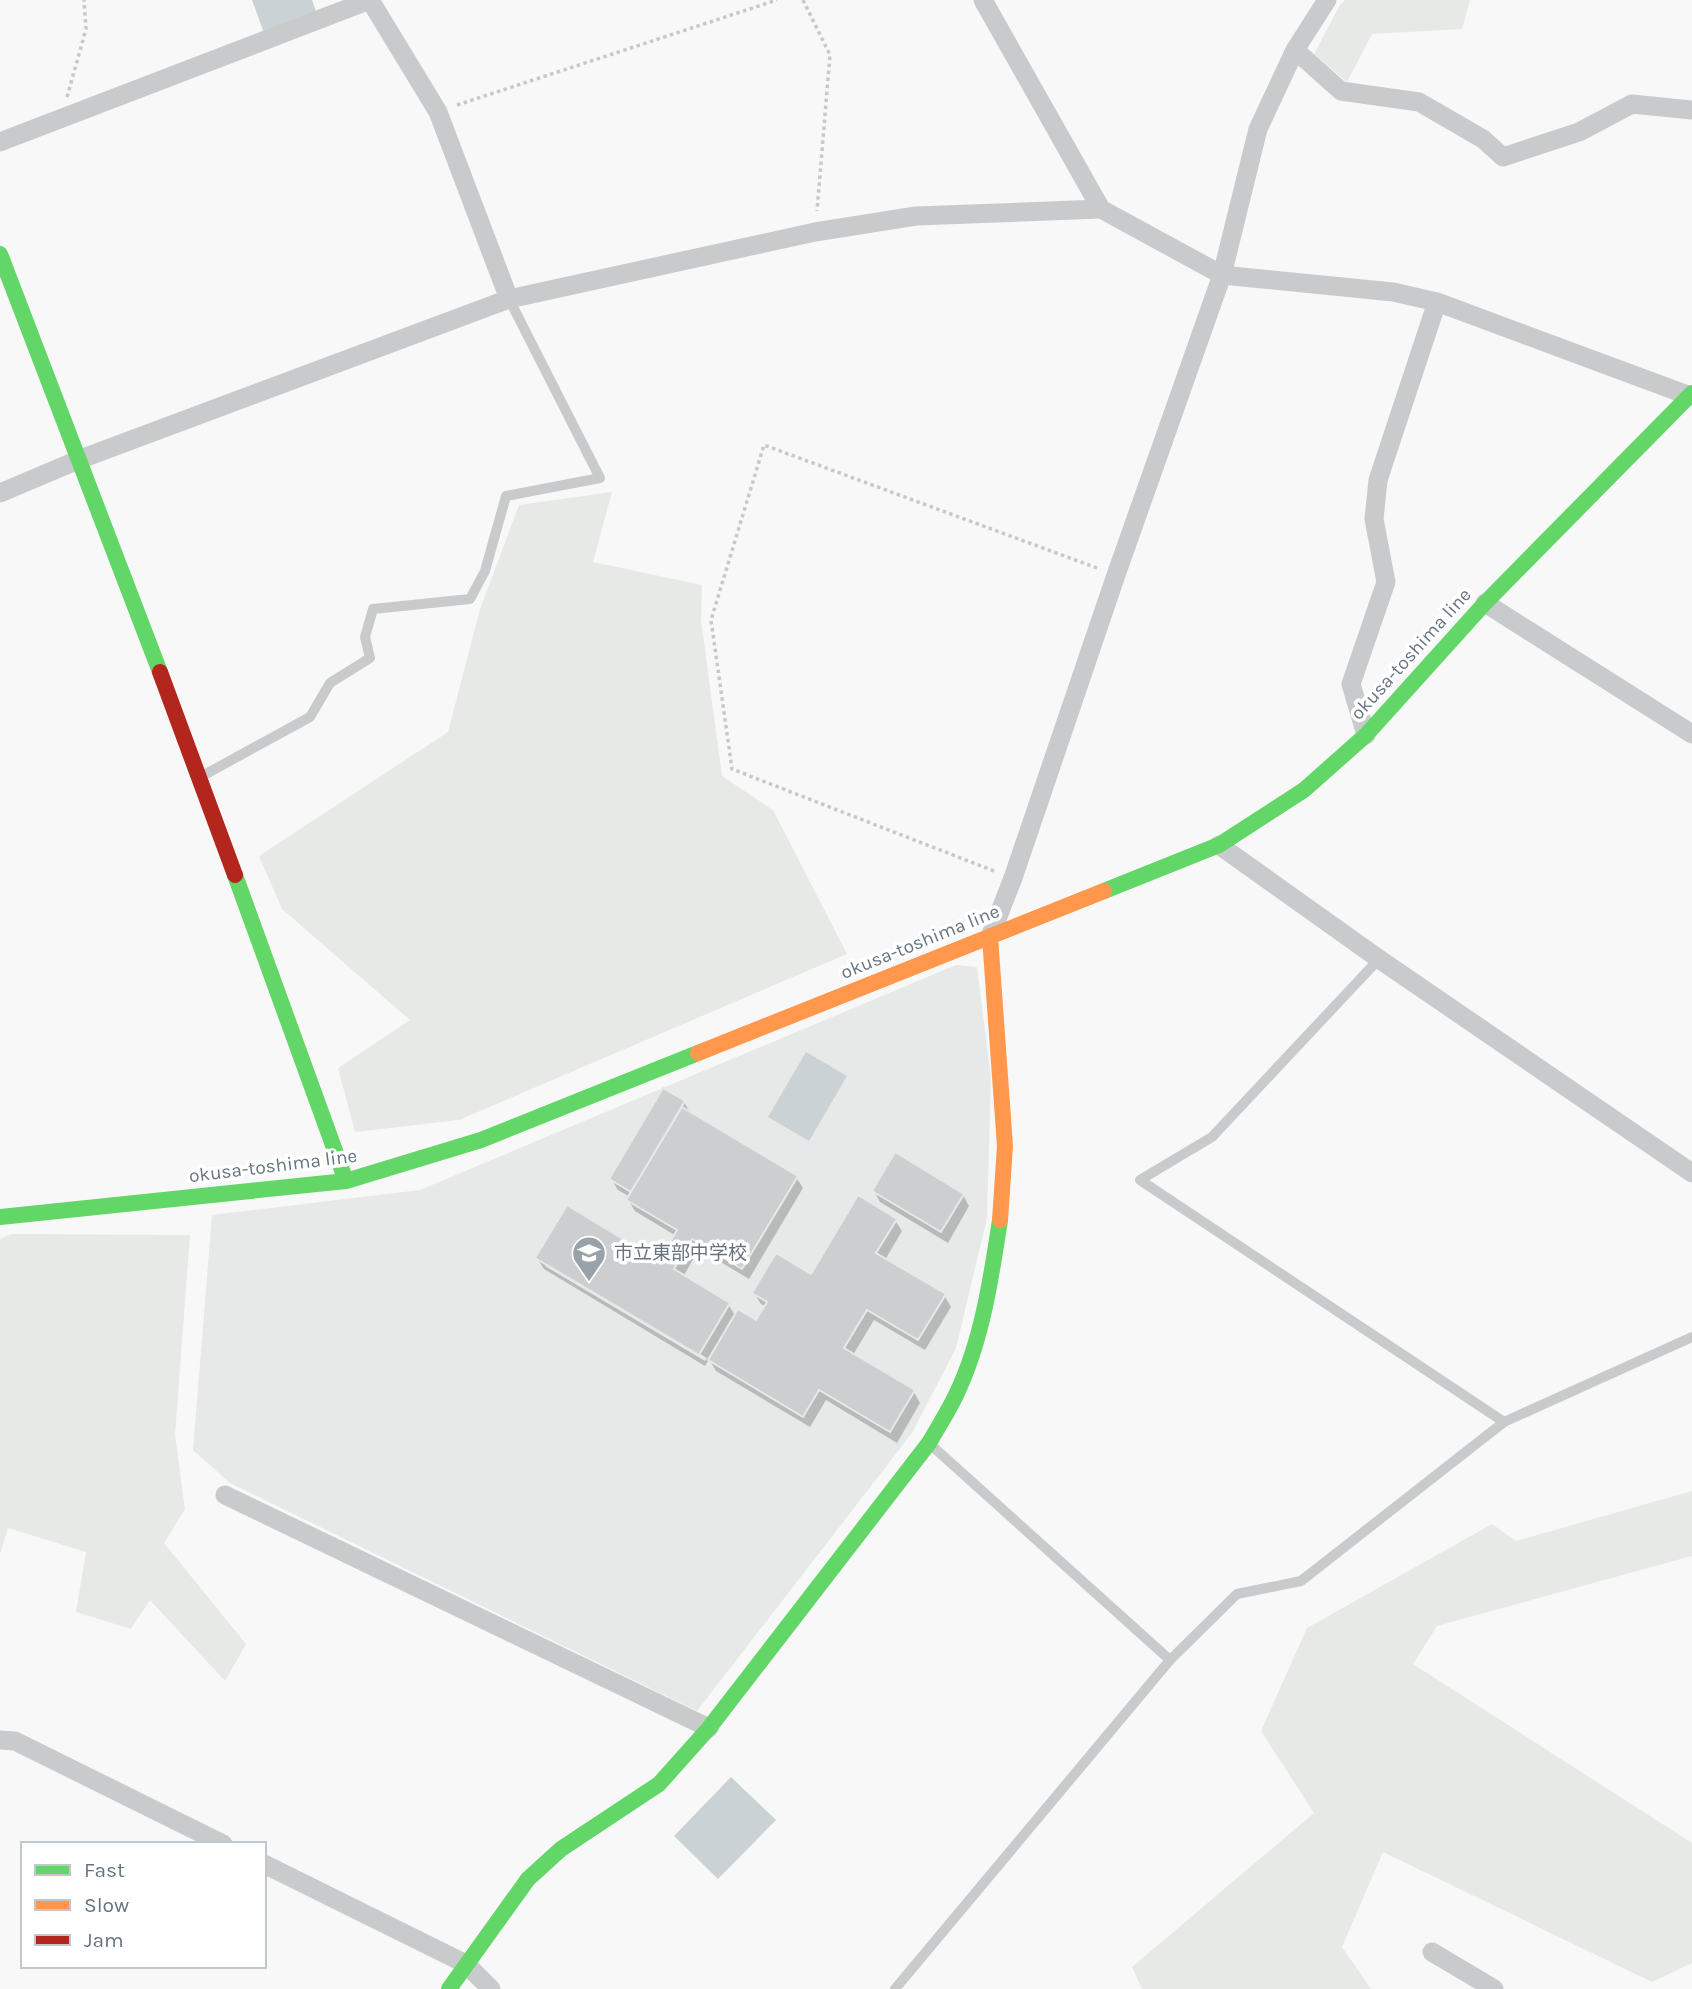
<svg xmlns="http://www.w3.org/2000/svg" width="1692" height="1989" font-family="Karla,'Noto Sans JP',sans-serif">
  <style>
    .built { fill: #e7e8e8 }
    .green { fill: #e7e9e6 }
    .water { fill: #cbd2d5 }
    .shadow { fill: #0003; fill-rule: evenodd }
    .building { fill: #cdcecf; stroke: #e8e8e8; stroke-width: 2 }
    .lines { fill: none; stroke-linecap: round; stroke-linejoin: round }
    .path { stroke: #c7c8c9; stroke-width: 3.5; stroke-dasharray: 3.5 3.5; stroke-linecap: butt }
    .lane { stroke: #c9cacb; stroke-width: 10 }
    .street { stroke: #c9cacb; stroke-width: 19 }
    .fast { stroke: #63d668; stroke-width: 16 }
    .slow { stroke: #ff974d; stroke-width: 16 }
    .jam { stroke: #b3261e; stroke-width: 16 }
    .labels { text-anchor: middle; dominant-baseline: central; stroke-width: 7; stroke-linejoin: round; paint-order: stroke }
    .street-label { font-size: 19px; fill: #66747f; stroke: #fff }
    .poi-label { font-size: 19px; fill: #66747f; stroke: #fff; text-anchor: start }
  </style>
  <rect width="100%" height="100%" fill="#f8f8f8"/>
  <!-- built -->
  <path class="built" d="M956,965L977,967L991,1077L987,1218L956,1348L912,1433L697,1711L230,1483L193,1450L212,1215L420,1190Z"/>
  <!-- green -->
  <path class="green" d="M1345,0H1470L1462,29L1372,34L1347,82L1314,54L1340,5Z
    M612,492L593,562L702,585L701,620L722,776L773,810L847,954L459,1120L355,1132L338,1068L410,1020L282,909L259,856L448,732L480,609L519,505Z
    M11,1234L190,1235L175,1435L185,1509L164,1543L246,1644L225,1681L150,1600L131,1629L76,1612L86,1552L8,1528L0,1554V1239Z
    M1692,1491V1556L1437,1626L1413,1664L1692,1843V1963L1652,1982L1383,1852L1342,1947L1371,1989H1142L1132,1967L1314,1813L1261,1731L1307,1628L1492,1524L1516,1541Z"/>
  <!-- water -->
  <path class="water" d="M252,0H312L317,14L264,33Z
    M806,1052L847,1076L809,1141L768,1117Z
    M731,1777L776,1820L718,1879L674,1836Z"/>
  <!-- shadow -->
  <path class="shadow" d="M684,1102L691,1114L796,1177L803,1188L749,1279L699,1249L683,1277L728,1304L736,1317L757,1322L766,1307L761,1304L754,1293L811,1277L895,1220L902,1231L885,1260L944,1295L951,1307L925,1350L874,1320L853,1355L914,1392L920,1403L897,1443L826,1400L810,1427L716,1371L709,1359L705,1366L544,1269L537,1258L660,1263L676,1236L635,1211L628,1200L630,1197L618,1190L611,1179ZM545,1261L707,1358L705,1361L545,1266Z
    M874,1191L963,1195L969,1206L948,1243L880,1202Z"/>
  <!-- building -->
  <path class="building" d="M663,1088L685,1101L631,1192L609,1179Z
    M682,1107L798,1176L742,1269L692,1239L674,1269L730,1303L699,1355L535,1258L567,1205L659,1261L677,1230L626,1200Z
    M895,1152L964,1194L941,1232L872,1191Z
    M858,1195L897,1219L876,1253L946,1294L918,1340L867,1310L844,1348L915,1390L890,1432L819,1390L803,1417L708,1360L738,1309L756,1320L767,1302L752,1293L776,1253L811,1274Z"/>
  <g class="lines">
    <!-- path -->
    <path class="path" d="M803,0L830,55L817,211
      M67,97L86,29L84,0
      M457,105L777,0
      M994,871L732,769L711,620L764,445L1097,568"/>
    <!-- lane -->
    <path class="lane" d="M204,775L310,717L330,683L370,658L365,637L373,609L470,599L485,571L506,496L600,478L509,299
      M1379,959L1212,1137L1140,1180L1504,1422
      M931,1445L1170,1660
      M895,1989L1170,1660L1237,1594L1301,1581L1504,1422L1692,1337"/>
    <!-- street -->
    <path class="street" d="M370,0L438,112L509,299
      M983,0L1101,209
      M1295,50L1341,91L1419,102L1483,139L1503,157L1579,132L1632,104L1692,110
      M0,142L370,0
      M0,493L78,460L509,299L815,232L916,216L1101,209L1222,275L1393,292L1437,302L1690,396
      M1485,603L1692,734
      M1366,735L1351,684L1386,582L1374,519L1378,480L1437,302
      M1219,845L1379,959L1692,1173
      M990,937L1013,878L1116,575L1222,275L1258,129L1295,50L1327,0
      M225,1495L709,1728
      M0,1740L15,1741L223,1844
      M264,1864L466,1964L491,1989
      M1432,1952L1494,1989"/>
    <!-- fast -->
    <path class="fast" d="M0,254L160,672
      M235,875L346,1181
      M1104,891L1219,845L1304,790L1366,735L1485,603L1692,393
      M0,1217L346,1181L481,1140L698,1053
      M449,1989L528,1879L561,1849L659,1784L709,1728L929,1443C938,1427 948,1412 956,1395C982,1341 991,1279 1000,1220"/>
    <!-- slow -->
    <path class="slow" d="M990,937L1005,1146L1000,1220
      M698,1053L1104,891"/>
    <!-- jam -->
    <path class="jam" d="M160,672L235,875"/>
  </g>
  <!-- icons -->
  <defs>
    <g id="school-pin" transform="scale(1.75)"><path d="M0 17L-7.5 6A9.5 9.5 0 1 1 7.5 6Z" fill="#99a2a9" stroke="#fff"/><path d="M0-5L7-2L0 1L-7-2ZM-4 1L0 2.5L4 1V4Q0 6-4 4Z" fill="#fff"/></g>
  </defs>
  <g fill-rule="evenodd">
    <use href="#school-pin" x="589" y="1253"/>
  </g>
  <g class="labels">
    <!-- street labels -->
    <g class="street-label">
      <text transform="translate(1411 654) rotate(-48)">okusa-toshima line</text>
      <text transform="translate(920 942) rotate(-22)">okusa-toshima line</text>
      <text transform="translate(273 1166) rotate(-7)">okusa-toshima line</text>
    </g>
    <!-- poi labels -->
    <g class="poi-label">
      <text x="614" y="1253">市立東部中学校</text>
    </g>
  </g>
  <!-- legend -->
  <rect x="21" y="1842" width="245" height="126" fill="#ffffff" stroke="#c2c7cc" stroke-width="2"/>
  <rect x="35" y="1865" width="35" height="10" fill="#63d668" stroke="#c2c7cc" stroke-width="2"/>
  <text x="84" y="1877" font-size="21" fill="#66747f">Fast</text>
  <rect x="35" y="1900" width="35" height="10" fill="#ff974d" stroke="#c2c7cc" stroke-width="2"/>
  <text x="84" y="1912" font-size="21" fill="#66747f">Slow</text>
  <rect x="35" y="1935" width="35" height="10" fill="#b3261e" stroke="#c2c7cc" stroke-width="2"/>
  <text x="84" y="1947" font-size="21" fill="#66747f">Jam</text>
</svg>
